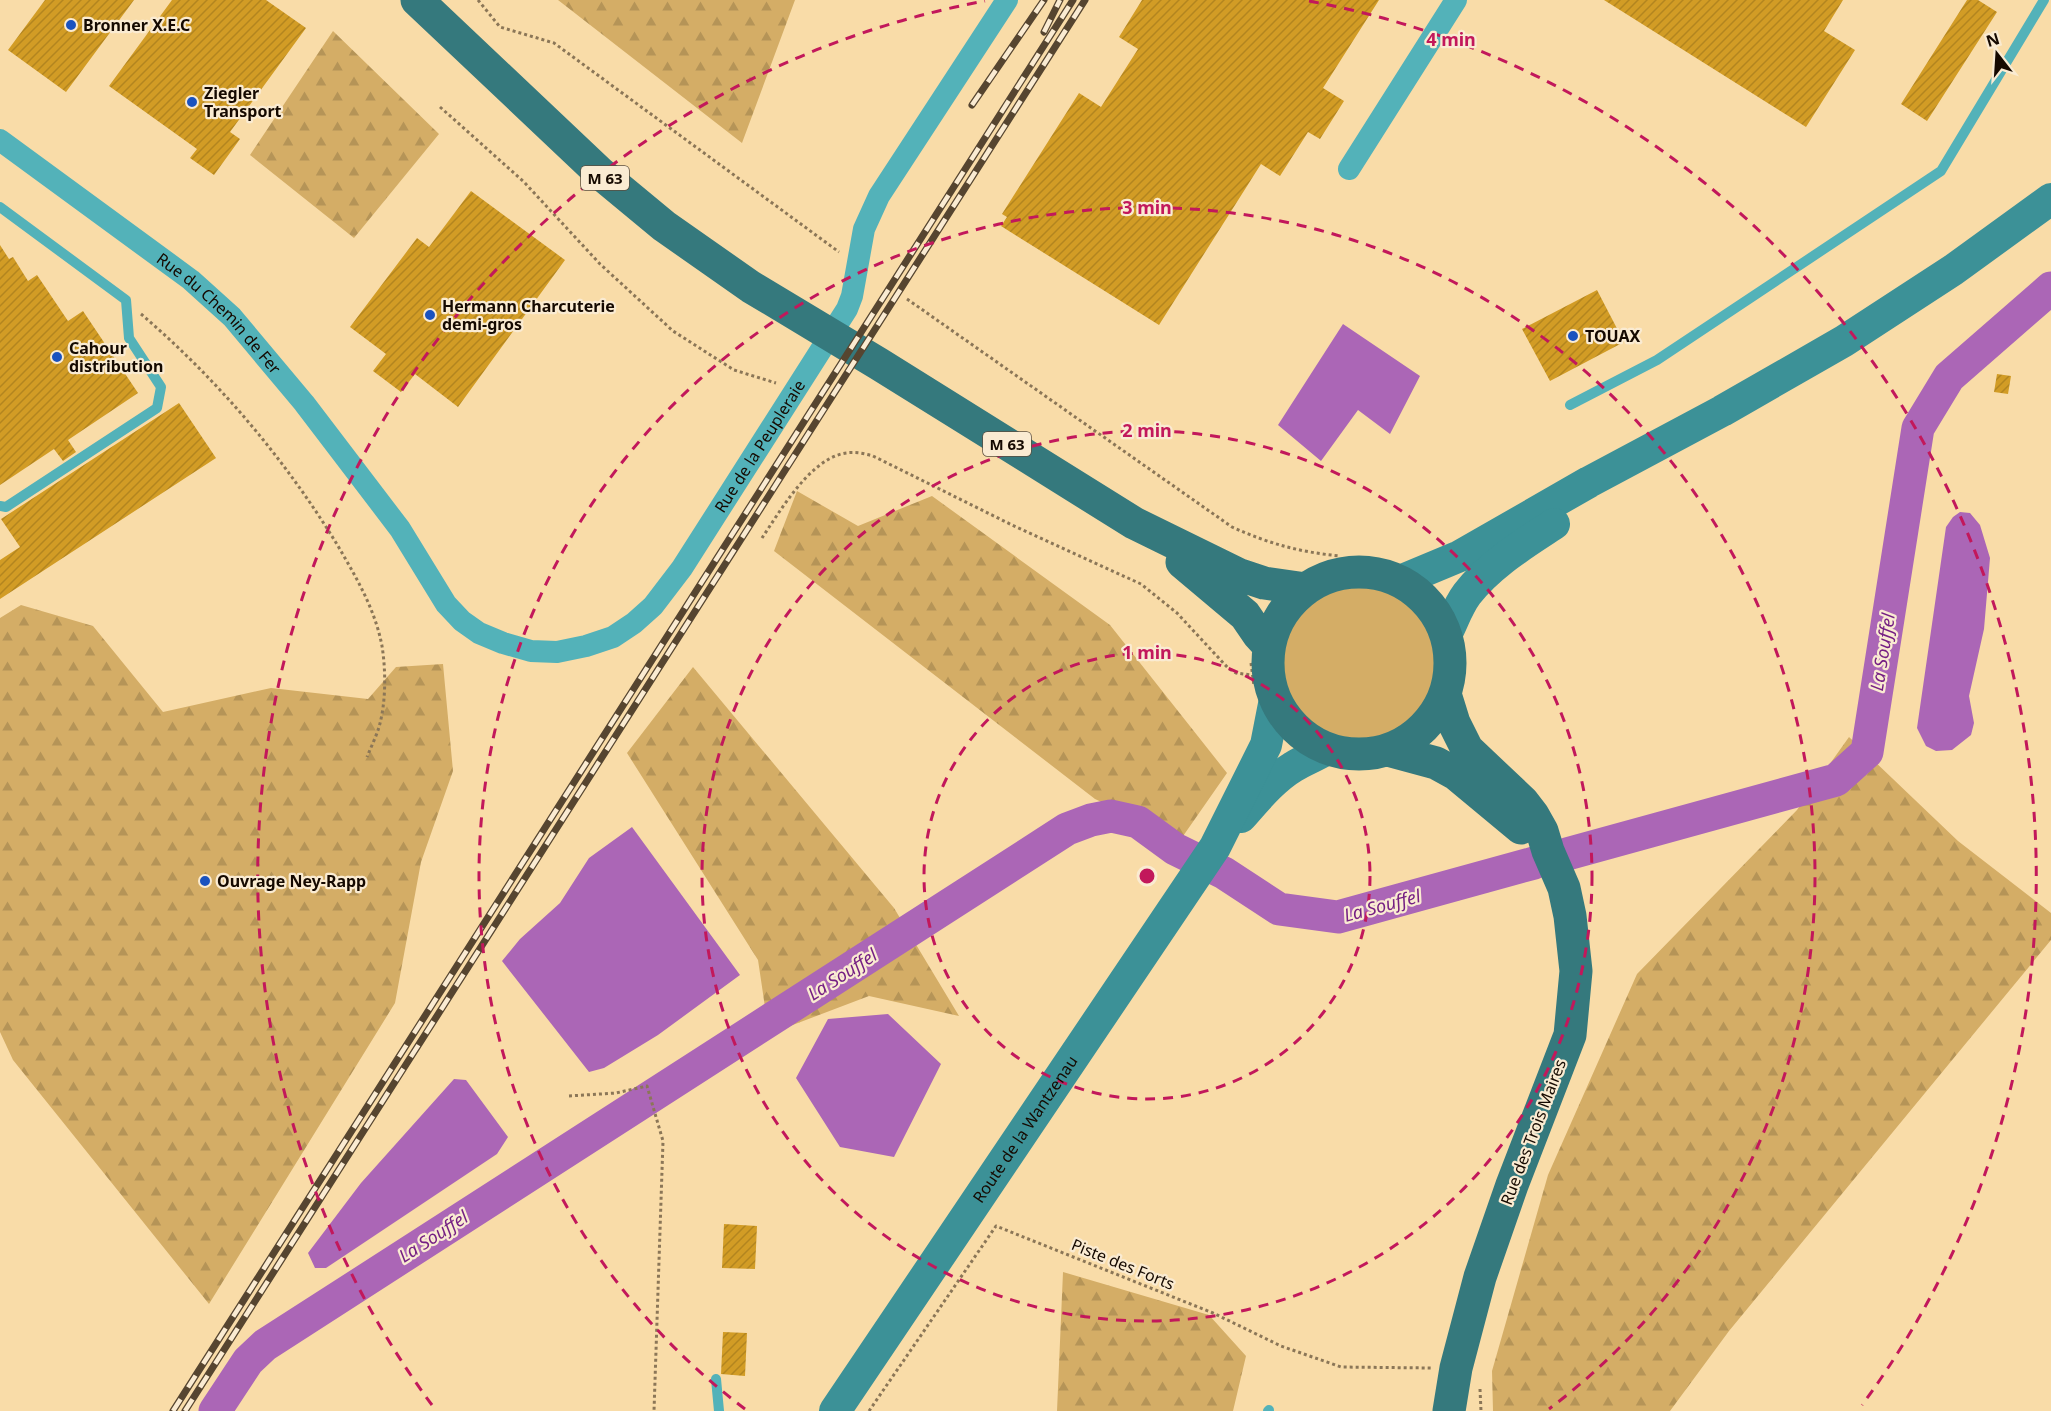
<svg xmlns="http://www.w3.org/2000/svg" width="2051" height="1411" font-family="'Noto Sans',sans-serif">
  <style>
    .grass { fill: #d4ad66 }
    .forest { fill: url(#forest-firs) }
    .water { fill: #ab66b6 }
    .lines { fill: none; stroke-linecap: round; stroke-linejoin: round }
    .river { stroke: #ab66b6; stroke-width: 33 }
    .building { fill: url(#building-hatch) }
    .path { stroke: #8b7657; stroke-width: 3; stroke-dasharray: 3 3; stroke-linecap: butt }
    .lane { stroke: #53b2b9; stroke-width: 10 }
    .street { stroke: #53b2b9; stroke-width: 22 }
    .secondary { stroke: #3c9197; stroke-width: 32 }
    .primary { stroke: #35797d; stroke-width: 33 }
    .rail-casing { stroke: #564530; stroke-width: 7 }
    .rail { stroke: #faebd2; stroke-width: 4.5; stroke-dasharray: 14; stroke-linecap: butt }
    .ring { fill: none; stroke: #c2185b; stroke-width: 3; stroke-dasharray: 10 8 }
    .poi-dot { fill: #1a52bf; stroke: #faebd2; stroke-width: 2 }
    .labels { text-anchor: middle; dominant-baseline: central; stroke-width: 4.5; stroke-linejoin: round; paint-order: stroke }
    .shield { fill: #faebd2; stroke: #5a4d3f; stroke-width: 1.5 }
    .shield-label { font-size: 15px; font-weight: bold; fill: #150900 }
    .poi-label { font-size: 16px; font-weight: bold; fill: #150900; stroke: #faebd2; text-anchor: start }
    .street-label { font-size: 16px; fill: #150900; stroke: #faebd2 }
    .water-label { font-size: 18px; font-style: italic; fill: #751f83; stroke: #faebd2 }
    .centre { fill: #c2185b; stroke: #faebd2; stroke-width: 3 }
    .ring-label { font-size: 18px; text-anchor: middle; font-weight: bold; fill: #c2185b; stroke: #faebd2; stroke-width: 4.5; stroke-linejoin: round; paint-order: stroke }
  </style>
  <defs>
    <pattern id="forest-firs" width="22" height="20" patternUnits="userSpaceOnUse" patternTransform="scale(1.5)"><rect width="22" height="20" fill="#d4ad66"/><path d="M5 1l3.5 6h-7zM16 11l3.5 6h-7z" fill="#b59457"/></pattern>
    <pattern id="building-hatch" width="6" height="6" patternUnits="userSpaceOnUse" patternTransform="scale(1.5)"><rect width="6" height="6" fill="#d29c25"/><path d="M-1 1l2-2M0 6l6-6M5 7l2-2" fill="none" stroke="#b3851f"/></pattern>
  </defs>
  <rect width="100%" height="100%" fill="#f9dca8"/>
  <!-- grass -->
  <path class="grass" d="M1278 664a81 81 0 1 1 162 0a81 81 0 1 1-162 0Z"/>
  <!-- forest -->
  <path class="forest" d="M558,0H795L742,143Z
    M333,31L439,134L354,238L250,155Z
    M797,491L858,526L932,496L1110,625L1227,773L1181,839L1095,799L774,551Z
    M21,605L93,626L163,712L271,688L368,699L396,667L443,664L453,771L421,862L395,1003L209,1304L13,1060L0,1032V618Z
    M693,667L894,908L959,1016L869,996L769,1034L758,960L627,753Z
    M1849,737L1958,841L2051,913V940L1729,1331L1670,1411H1493L1492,1371L1548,1175L1637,974L1797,810Z
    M1063,1272L1209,1315L1246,1356L1233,1411H1057Z"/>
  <!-- water -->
  <path class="water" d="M1343,324L1420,376L1390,434L1358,410L1321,461L1278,425Z
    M1960,512L1970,513L1980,525L1990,558L1984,629L1969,696L1974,723L1971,735L1952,750L1936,751L1926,746L1917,728L1946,527L1953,517Z
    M632,827L740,975L658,1035L604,1068L589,1072L502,961L520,939L560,903L589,858Z
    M888,1014L941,1064L894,1157L840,1147L796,1078L828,1019Z
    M454,1079L466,1080L508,1137L497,1154L326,1268H315L308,1253L361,1183Z"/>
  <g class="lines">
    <!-- river -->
    <path class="river" d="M1567,854L1836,780L1867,752L1918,428L1949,377L2051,288
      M215,1411L248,1361L265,1345L1067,829L1091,820L1111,816L1138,822L1175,849L1224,873L1279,909L1338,917L1534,863"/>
  </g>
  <!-- building -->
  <path class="building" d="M45,0H134L66,92L8,50Z
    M172,0H266L306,28L230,132L240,139L214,175L190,158L197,149L109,86Z
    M1142,0H1379L1323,88L1344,101L1320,139L1308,132L1280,176L1261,164L1159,325L1001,226L1007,217L1002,214L1079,93L1101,107L1138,49L1119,37Z
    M1604,0H1843L1824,31L1855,50L1806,127Z
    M1967,0H1978L1997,12L1927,121L1901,104Z
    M471,191L565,260L458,407L415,374L401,392L373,371L386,354L350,327L417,238L429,247Z
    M0,245L9,259L13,257L28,281L37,275L68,321L83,311L138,393L68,440L76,452L63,461L54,449L0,485Z
    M1597,290L1624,342L1550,381L1522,329Z
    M1997,374L2011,376L2008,394L1994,392Z
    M179,403L216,458L0,599V560L20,547L1,519Z
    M724,1224L757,1226L755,1269L722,1268Z
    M723,1332L747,1333L745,1376L721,1374Z"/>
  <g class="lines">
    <!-- path -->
    <path class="path" d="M478,0L500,27L554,43L839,252
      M440,107L524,182L600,264L673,331L734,370L776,383
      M907,299L1232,527C1270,544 1299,552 1340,556
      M141,314C218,380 285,459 338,546C356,577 375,609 382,646C386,671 386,703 379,727C376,737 371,747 367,757
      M762,538C780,511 808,463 841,454C852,451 863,453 873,456L1012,525L1141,584L1177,613L1228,668L1236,673L1252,675
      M1251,663L1254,686
      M569,1096L616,1093L647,1086L663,1141L654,1411
      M1480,1389L1481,1411
      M869,1411L996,1226L1213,1313L1281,1346L1341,1367L1431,1368"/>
    <!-- lane -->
    <path class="lane" d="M0,207L126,300L129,338L161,387L157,408L6,507L0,506
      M1570,405L1657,360L1941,171L2044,0
      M716,1379L719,1411
      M1268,1411L1269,1410"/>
    <!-- street -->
    <g class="street">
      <path id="s1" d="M0,140L191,280L232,317L304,403L400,529L446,604L462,621L479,633L503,643L531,651L557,652L586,646L613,637L634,623L653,606L682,568L847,309L852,296L864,229L879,196L1007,0"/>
      <path d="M1349,169L1456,0"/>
    </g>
    <!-- secondary -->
    <g class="secondary">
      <path d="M1400,581L1460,556L1589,482L1722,411L1844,341L1953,270L2051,199"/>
      <path d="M1446,635C1453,621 1458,606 1467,594C1490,564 1524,544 1554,524"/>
      <path d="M1241,817C1256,800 1273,779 1293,767C1304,760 1316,756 1327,749"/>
      <path id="s2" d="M835,1411L1215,847L1266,745L1275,699"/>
    </g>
    <!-- primary -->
    <path class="primary" d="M417,0L600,173L664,226L751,287L879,364L1134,523L1240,575L1264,583L1306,589
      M1182,562L1245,615L1258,634L1269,646
      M1268 663a91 91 0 1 1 182 0a91 91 0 1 1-182 0Z
      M1445,694L1454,723L1467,749L1523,802L1533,815L1542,831L1548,851L1564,888L1570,916L1576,971L1570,1035L1512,1185L1480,1277L1456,1368L1449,1411
      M1388,750L1436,763L1456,774L1521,828"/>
    <!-- rail casing -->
    <g class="rail-casing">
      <path id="rail" d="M1044,32L1060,0
        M972,105L1044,0
        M173,1411L1073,0
        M185,1411L1085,0"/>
    </g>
    <!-- rail -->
    <use href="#rail" class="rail"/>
  </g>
  <!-- distance rings -->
  <g class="ring">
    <circle cx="1147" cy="876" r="223"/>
    <circle cx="1147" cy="876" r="445"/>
    <path d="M745 1409A668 668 0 1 1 1549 1409"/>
    <path d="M432 1405A890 890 0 0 1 985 1M1309 1A890 890 0 0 1 1862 1405"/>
  </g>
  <!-- markers -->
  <g class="poi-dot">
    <circle cx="71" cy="25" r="6"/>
    <circle cx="192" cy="102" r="6"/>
    <circle cx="430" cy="315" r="6"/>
    <circle cx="1573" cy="336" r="6"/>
    <circle cx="57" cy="357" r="6"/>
    <circle cx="205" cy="881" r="6"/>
  </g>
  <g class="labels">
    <!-- shield labels -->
    <g class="shield">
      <rect x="581" y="166" width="48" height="24" rx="4.5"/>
      <rect x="983" y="432" width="48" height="24" rx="4.5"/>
    </g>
    <g class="shield-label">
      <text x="605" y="178">M 63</text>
      <text x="1007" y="444">M 63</text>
    </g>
    <!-- poi labels -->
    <g class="poi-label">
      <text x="83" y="25">Bronner X.E.C</text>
      <text x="204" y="93">Ziegler<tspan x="204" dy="18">Transport</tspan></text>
      <text x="442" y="306">Hermann Charcuterie<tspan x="442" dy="18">demi-gros</tspan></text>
      <text x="1585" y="336">TOUAX</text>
      <text x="69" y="348">Cahour<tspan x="69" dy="18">distribution</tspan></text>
      <text x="217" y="881">Ouvrage Ney-Rapp</text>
    </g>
    <!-- street labels -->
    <g class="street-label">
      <text stroke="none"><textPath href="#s1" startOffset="280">Rue du Chemin de Fer</textPath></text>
      <text stroke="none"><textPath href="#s1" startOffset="1077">Rue de la Peupleraie</textPath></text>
      <text stroke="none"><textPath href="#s2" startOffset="340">Route de la Wantzenau</textPath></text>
      <text transform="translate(1533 1132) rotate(-69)">Rue des Trois Maires</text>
      <text transform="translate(1123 1264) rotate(22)">Piste des Forts</text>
    </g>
    <!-- water labels -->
    <g class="water-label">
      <text transform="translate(1882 652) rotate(-81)">La Souffel</text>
      <text transform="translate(1382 905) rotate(-15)">La Souffel</text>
      <text transform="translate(842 974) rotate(-33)">La Souffel</text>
      <text transform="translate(433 1236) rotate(-33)">La Souffel</text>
    </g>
  </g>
  <circle cx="1147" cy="876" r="9" class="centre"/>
  <g class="ring-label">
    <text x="1451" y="46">4 min</text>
    <text x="1147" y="214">3 min</text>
    <text x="1147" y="437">2 min</text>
    <text x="1147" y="659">1 min</text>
  </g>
  <!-- north arrow -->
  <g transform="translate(1997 54) rotate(343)" stroke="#faebd2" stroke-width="4.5" paint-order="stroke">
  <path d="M0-4.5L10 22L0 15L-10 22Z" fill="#150900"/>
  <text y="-9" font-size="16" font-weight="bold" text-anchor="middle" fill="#150900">N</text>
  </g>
</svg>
